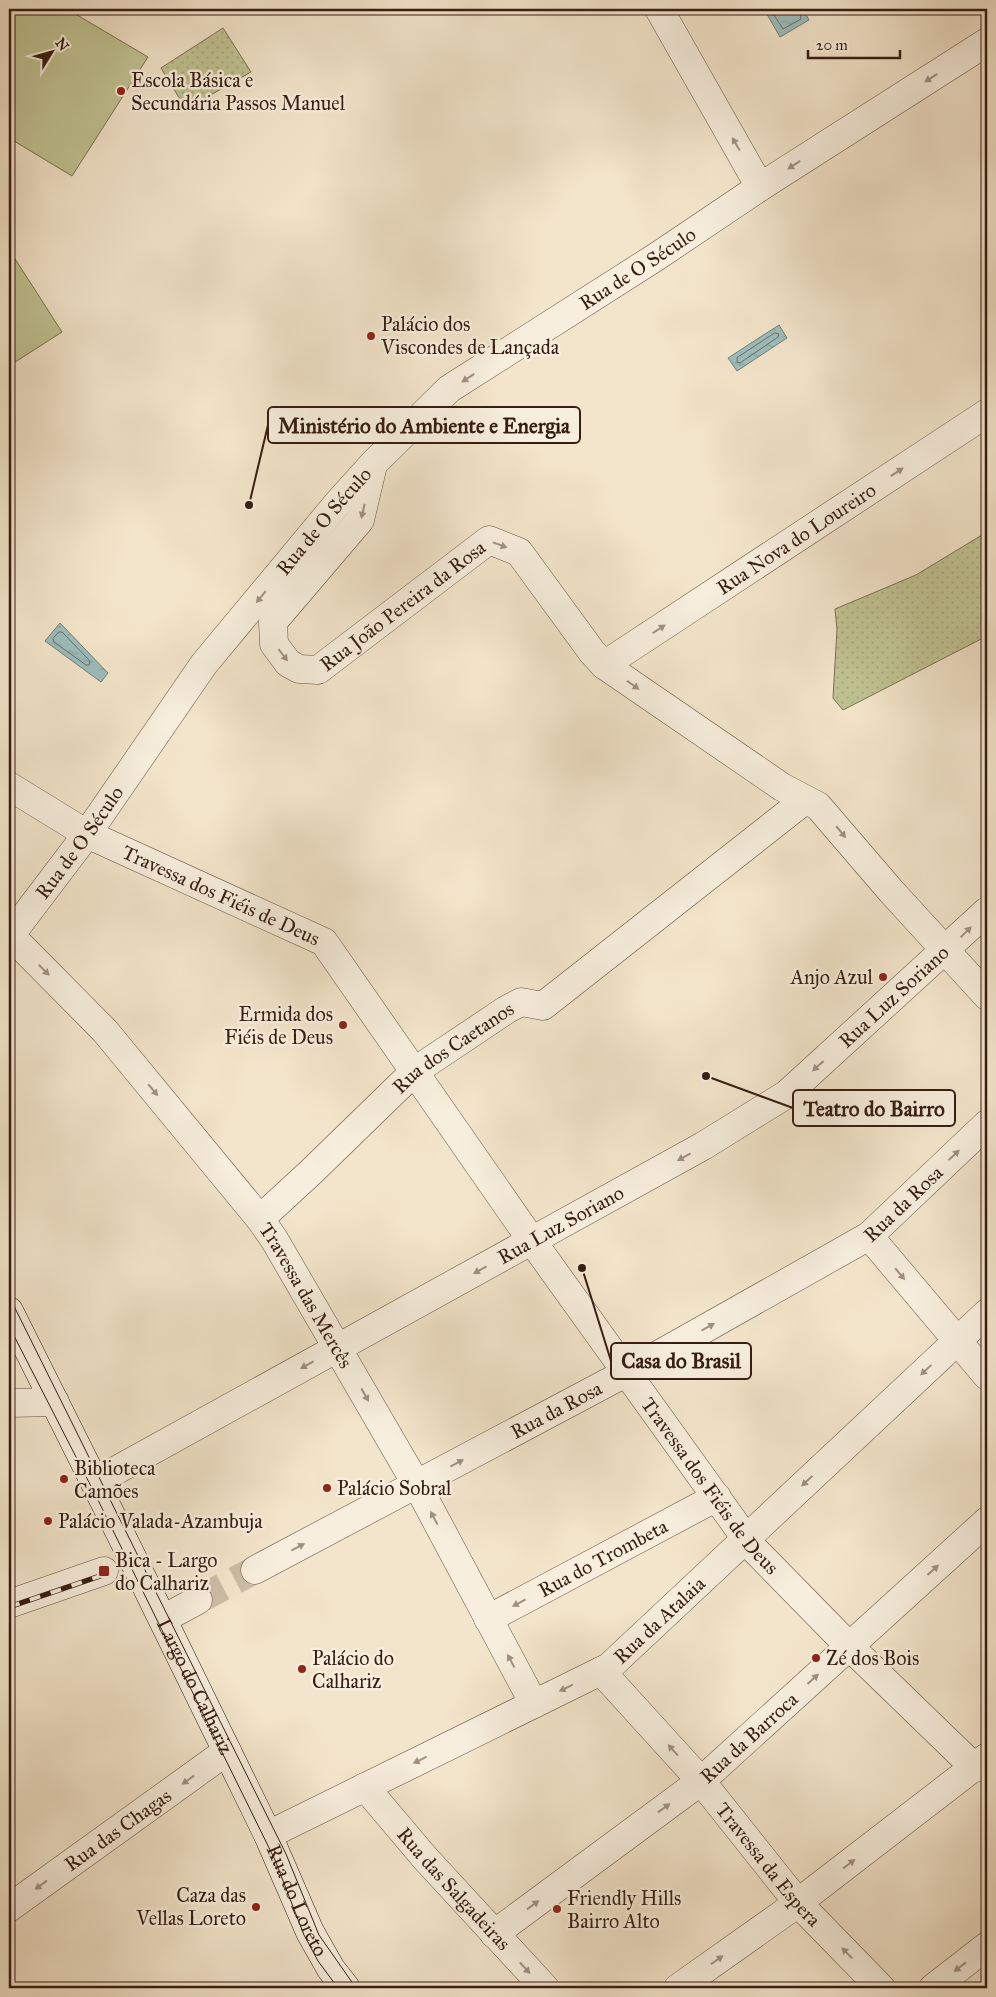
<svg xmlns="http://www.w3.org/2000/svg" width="996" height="1997" font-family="'IM FELL Great Primer',serif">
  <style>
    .grass { fill: url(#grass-dots); stroke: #7c7052 }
    .pitch { fill: #c1c393; stroke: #7c7052 }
    .water { fill: url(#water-ripples); stroke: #747e79 }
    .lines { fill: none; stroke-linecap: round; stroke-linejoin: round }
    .shore { stroke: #6a6e68; stroke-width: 1 }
    .street-tunnel { stroke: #cdbda6; stroke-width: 28; stroke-dasharray: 28 14; stroke-linecap: butt }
    .street-casing { stroke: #654f40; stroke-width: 29 }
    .secondary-casing { stroke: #361d12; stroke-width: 29 }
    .street { stroke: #f7eedd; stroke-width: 28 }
    .secondary { stroke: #f7eedd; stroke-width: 28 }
    .tram { stroke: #361d12; stroke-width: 1 }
    .rail-casing { stroke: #361d12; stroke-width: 5.5 }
    .rail { stroke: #f7eedd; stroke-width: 4; stroke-dasharray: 11; stroke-linecap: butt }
    .oneway { fill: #a09082 }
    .poi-dot { fill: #8f2418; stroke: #f7eedd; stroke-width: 2 }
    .labels { text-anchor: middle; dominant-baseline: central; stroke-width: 5; stroke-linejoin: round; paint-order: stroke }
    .poi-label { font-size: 20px; fill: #361d12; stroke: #f7eedd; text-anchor: start }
    .street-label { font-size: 20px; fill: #361d12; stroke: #f7eedd }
    .leader { fill: none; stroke: #361d12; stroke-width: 2 }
    .callout-dot { fill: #361d12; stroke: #f7eedd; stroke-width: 2 }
    .callout { fill: #f7eedd; stroke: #361d12; stroke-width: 2 }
    .callout-label { font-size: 21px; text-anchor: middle; font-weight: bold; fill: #361d12 }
  </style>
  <defs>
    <pattern id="grass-dots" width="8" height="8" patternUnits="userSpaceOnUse" patternTransform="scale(1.25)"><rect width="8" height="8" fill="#c1c393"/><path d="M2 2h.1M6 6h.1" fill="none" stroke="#a6a77e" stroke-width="1.8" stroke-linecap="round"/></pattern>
    <pattern id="water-ripples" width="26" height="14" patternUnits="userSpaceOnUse" patternTransform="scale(1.25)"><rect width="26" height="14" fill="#9dbebd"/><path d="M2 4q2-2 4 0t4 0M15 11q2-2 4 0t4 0" fill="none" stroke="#88a3a1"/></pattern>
  </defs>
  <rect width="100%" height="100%" fill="#f3e5cb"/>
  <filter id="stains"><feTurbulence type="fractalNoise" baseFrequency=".004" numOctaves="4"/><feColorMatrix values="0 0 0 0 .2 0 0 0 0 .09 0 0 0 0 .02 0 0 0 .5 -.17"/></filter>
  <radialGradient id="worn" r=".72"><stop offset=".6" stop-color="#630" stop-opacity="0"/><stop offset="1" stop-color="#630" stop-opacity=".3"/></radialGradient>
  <!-- grass -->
  <path class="grass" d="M223,28L251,72L186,109L161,68Z
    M987,532V636L843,710L833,698L837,629L835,609L916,575Z"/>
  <!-- pitch -->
  <path class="pitch" d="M9,9H67L148,57L72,176L9,138Z
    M10,251L62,332L9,366V252Z"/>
  <!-- water -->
  <path class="water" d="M764,9H803L809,20L780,37Z
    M779,325L787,338L737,371L728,358Z
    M60,623L108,673L101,682L45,641Z"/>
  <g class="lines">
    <!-- shore -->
    <path class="shore" d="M770,9L783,29L801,19L799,9
      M775,333L779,334L778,337L740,363L737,362V358Z
      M59,632H62L90,661L89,665H86L54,642L53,639Z"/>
    <!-- street-tunnel -->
    <path class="street-tunnel" d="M198,1600L255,1570"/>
    <!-- street casing -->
    <g class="street-casing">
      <g id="street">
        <path d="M659,9L760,187"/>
        <path id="s1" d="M373,465L360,520L273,622L274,644L288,663L299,669L318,670L489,540L519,552L592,652L604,665L782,787L818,806L891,891L987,996"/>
        <path id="s2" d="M604,665L987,413"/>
        <path id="s3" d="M9,786L87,834L324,942L532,1241L752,1547L849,1646L975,1768"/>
        <path id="s4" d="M10,935L105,1031L260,1219L274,1239L422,1494L534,1704"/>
        <path id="s5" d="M9,937L87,834L204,664L337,504L374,463L449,389L656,257L760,187L987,42"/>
        <path id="s6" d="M260,1219L311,1172L415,1071L506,1010L521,1002L543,1006L805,800"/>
        <path d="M869,1236L987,1376"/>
        <path d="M9,1403L55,1402"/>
        <path id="s7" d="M95,1482L703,1146L787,1094L987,911"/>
        <path id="s8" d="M255,1570L635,1368L869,1236L987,1124"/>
        <path d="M9,1604L104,1571"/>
        <path d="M163,1619L198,1600"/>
        <path id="s9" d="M488,1619L717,1497"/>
        <path id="s10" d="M601,1671L701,1781L798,1903L881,1988"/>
        <path id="s11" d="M365,1787L425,1858L545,1988"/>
        <path id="s12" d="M268,1835L609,1667L987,1313"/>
        <path id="s13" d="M9,1908L227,1751"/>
        <path id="s14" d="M494,1934L701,1781L987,1521"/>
        <path d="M678,1988L791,1908L987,1757"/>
        <path d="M933,1988L987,1946"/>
      </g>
    </g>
    <!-- secondary casing -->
    <g class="secondary-casing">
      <g id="secondary">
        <path id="s15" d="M9,1311L129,1551L268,1835L310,1932L331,1969L346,1988"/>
      </g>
    </g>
    <!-- street -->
    <use href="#street" class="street"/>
    <!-- secondary -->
    <use href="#secondary" class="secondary"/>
    <!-- tram -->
    <path class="tram" d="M9,1296L286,1854L319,1935L356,1988
      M9,1326L97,1498L275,1860L304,1935L318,1961L338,1988"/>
    <!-- rail casing -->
    <g class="rail-casing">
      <path id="rail" d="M9,1607L103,1575"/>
    </g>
    <!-- rail -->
    <use href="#rail" class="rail"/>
  </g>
  <!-- one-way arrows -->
  <defs><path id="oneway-solid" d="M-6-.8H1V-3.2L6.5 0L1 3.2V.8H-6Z" transform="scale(1.25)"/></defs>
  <g class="oneway">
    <use href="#oneway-solid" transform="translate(931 78) rotate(147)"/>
    <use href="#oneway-solid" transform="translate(736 144) rotate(-120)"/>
    <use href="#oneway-solid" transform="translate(794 165) rotate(147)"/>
    <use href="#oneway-solid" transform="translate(468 378) rotate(147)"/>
    <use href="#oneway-solid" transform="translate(897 472) rotate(-33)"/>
    <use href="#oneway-solid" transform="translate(363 511) rotate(103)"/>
    <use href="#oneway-solid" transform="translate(500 545) rotate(20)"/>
    <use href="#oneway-solid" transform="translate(261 597) rotate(129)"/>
    <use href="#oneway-solid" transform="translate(659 629) rotate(-33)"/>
    <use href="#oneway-solid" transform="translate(283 655) rotate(53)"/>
    <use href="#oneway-solid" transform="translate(633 685) rotate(35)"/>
    <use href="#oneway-solid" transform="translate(841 832) rotate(50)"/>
    <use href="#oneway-solid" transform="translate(966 932) rotate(-44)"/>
    <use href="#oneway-solid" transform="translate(44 970) rotate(45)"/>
    <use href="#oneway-solid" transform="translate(818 1066) rotate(138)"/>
    <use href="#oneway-solid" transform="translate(153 1090) rotate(50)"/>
    <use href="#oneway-solid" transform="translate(954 1155) rotate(-43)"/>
    <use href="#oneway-solid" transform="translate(684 1157) rotate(151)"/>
    <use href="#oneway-solid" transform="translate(480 1270) rotate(151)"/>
    <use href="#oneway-solid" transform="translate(900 1274) rotate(50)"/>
    <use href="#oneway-solid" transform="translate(708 1327) rotate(-29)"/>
    <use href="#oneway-solid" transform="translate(307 1365) rotate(151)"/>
    <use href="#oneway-solid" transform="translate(926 1370) rotate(137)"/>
    <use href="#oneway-solid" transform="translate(365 1395) rotate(61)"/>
    <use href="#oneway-solid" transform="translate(457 1463) rotate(-28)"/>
    <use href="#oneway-solid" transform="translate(807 1481) rotate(137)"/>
    <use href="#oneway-solid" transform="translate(434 1518) rotate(-118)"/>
    <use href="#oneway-solid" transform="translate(298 1547) rotate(-28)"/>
    <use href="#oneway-solid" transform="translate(933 1570) rotate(-42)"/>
    <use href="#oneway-solid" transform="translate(519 1603) rotate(152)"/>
    <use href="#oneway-solid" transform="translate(511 1661) rotate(-118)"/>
    <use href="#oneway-solid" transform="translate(813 1679) rotate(-42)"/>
    <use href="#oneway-solid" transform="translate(566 1688) rotate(154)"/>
    <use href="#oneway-solid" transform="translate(673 1750) rotate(-132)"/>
    <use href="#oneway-solid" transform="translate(420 1760) rotate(154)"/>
    <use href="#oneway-solid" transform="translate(188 1780) rotate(144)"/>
    <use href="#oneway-solid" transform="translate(664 1808) rotate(-36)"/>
    <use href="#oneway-solid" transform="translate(849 1864) rotate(-37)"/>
    <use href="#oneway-solid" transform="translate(41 1885) rotate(144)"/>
    <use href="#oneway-solid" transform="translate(533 1905) rotate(-36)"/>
    <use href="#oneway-solid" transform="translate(847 1953) rotate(-134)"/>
    <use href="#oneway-solid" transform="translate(717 1960) rotate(-35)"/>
    <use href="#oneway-solid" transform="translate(960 1967) rotate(142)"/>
    <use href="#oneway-solid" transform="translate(525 1968) rotate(47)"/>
  </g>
  <!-- markers -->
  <g class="poi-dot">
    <circle cx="121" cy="91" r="5"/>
    <circle cx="371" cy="336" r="5"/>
    <circle cx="883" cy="977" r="5"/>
    <circle cx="343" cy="1025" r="5"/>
    <circle cx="64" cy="1479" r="5"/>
    <circle cx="327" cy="1488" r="5"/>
    <circle cx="48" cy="1521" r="5"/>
    <rect x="98" y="1565" width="12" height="12" rx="2.5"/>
    <circle cx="816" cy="1658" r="5"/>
    <circle cx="302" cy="1669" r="5"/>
    <circle cx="256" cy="1907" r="5"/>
    <circle cx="557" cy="1909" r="5"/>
  </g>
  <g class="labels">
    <!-- poi labels -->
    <g class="poi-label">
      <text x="131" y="80">Escola Básica e<tspan x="131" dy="23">Secundária Passos Manuel</tspan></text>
      <text x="381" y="324">Palácio dos<tspan x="381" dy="23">Viscondes de Lançada</tspan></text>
      <text x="873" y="977" text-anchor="end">Anjo Azul</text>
      <text x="333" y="1014" text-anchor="end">Ermida dos<tspan x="333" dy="23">Fiéis de Deus</tspan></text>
      <text x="74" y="1468">Biblioteca<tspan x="74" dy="23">Camões</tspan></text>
      <text x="337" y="1488">Palácio Sobral</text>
      <text x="58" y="1521">Palácio Valada-Azambuja</text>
      <text x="115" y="1560">Bica - Largo<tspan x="115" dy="23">do Calhariz</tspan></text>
      <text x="312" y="1658">Palácio do<tspan x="312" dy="23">Calhariz</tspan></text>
      <text x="826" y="1658">Zé dos Bois</text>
      <text x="246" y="1895" text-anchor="end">Caza das<tspan x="246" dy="23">Vellas Loreto</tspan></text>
      <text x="567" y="1898">Friendly Hills<tspan x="567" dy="23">Bairro Alto</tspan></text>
    </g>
    <!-- street labels -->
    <g class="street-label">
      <text stroke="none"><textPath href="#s5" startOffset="928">Rua de O Século</textPath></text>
      <text stroke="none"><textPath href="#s5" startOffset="522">Rua de O Século</textPath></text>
      <text stroke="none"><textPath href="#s2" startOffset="230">Rua Nova do Loureiro</textPath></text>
      <text stroke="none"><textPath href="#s1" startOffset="374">Rua João Pereira da Rosa</textPath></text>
      <text stroke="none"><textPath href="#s5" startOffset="118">Rua de O Século</textPath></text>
      <text stroke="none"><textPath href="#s3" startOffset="239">Travessa dos Fiéis de Deus</textPath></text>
      <text stroke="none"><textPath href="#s7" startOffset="938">Rua Luz Soriano</textPath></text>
      <text stroke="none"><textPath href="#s6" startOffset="259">Rua dos Caetanos</textPath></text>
      <text stroke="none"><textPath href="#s8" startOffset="746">Rua da Rosa</textPath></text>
      <text stroke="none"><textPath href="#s7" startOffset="532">Rua Luz Soriano</textPath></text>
      <text stroke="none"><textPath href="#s4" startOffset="468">Travessa das Mercês</textPath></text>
      <text stroke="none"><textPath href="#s8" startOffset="341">Rua da Rosa</textPath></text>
      <text stroke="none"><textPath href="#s3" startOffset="1019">Travessa dos Fiéis de Deus</textPath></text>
      <text stroke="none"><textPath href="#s9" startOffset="130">Rua do Trombeta</textPath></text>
      <text stroke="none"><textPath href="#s12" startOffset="449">Rua da Atalaia</textPath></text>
      <text stroke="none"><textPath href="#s15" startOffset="419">Largo do Calhariz</textPath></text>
      <text stroke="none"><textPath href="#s14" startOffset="322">Rua da Barroca</textPath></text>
      <text stroke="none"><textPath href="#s13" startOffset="134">Rua das Chagas</textPath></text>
      <text stroke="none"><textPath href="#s10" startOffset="256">Travessa da Espera</textPath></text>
      <text stroke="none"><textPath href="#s11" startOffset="135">Rua das Salgadeiras</textPath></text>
      <text stroke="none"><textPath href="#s15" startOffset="656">Rua do Loreto</textPath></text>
    </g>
  </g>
  <!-- callouts -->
  <path class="leader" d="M249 505L268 425M706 1076L793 1108M582 1268L611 1361"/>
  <g class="callout-dot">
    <circle cx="249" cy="505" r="5"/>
    <circle cx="706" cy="1076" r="5"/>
    <circle cx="582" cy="1268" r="5"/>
  </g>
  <g class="callout">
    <rect x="268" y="407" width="312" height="36" rx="5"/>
    <rect x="793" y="1090" width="162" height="36" rx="5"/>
    <rect x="611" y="1343" width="140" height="36" rx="5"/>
  </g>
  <g class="callout-label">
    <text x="424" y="433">Ministério do Ambiente e Energia</text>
    <text x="874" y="1116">Teatro do Bairro</text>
    <text x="681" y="1368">Casa do Brasil</text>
  </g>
  <!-- margin -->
  <rect width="996" height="1997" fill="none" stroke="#f3e5cb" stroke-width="30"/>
  <rect x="10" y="10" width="976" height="1977" fill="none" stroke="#361d12" stroke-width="2.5"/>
  <rect x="15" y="15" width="966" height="1967" fill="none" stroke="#361d12"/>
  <!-- north arrow -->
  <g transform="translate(52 52) rotate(53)" stroke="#f7eedd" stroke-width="4" paint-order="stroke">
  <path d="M0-4L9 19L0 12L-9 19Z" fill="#361d12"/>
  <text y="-8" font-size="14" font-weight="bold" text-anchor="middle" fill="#361d12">N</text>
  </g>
  <!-- scale -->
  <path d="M808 50v8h92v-8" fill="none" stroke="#361d12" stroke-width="2.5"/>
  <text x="816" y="50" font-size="15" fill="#361d12" stroke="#f7eedd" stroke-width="4" paint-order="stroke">20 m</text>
  <rect width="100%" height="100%" filter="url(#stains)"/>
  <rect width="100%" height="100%" fill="url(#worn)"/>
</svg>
